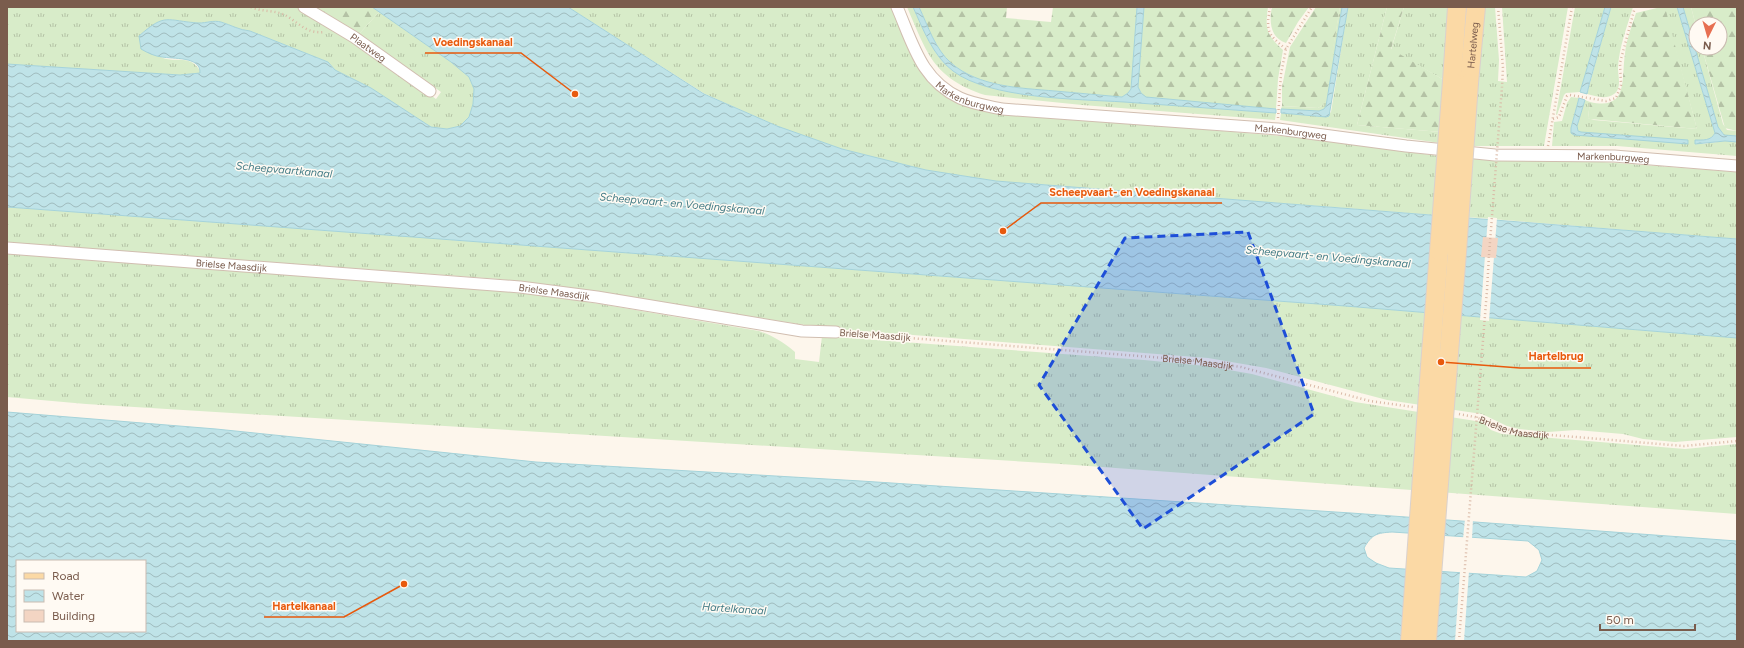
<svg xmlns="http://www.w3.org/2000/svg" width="1744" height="648" font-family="Figtree,sans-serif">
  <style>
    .grass { fill: url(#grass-tufts) }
    .forest { fill: url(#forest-firs) }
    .water { fill: url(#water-waves); stroke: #a5d3da; fill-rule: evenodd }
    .pier { fill: #fdf6ec }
    .building { fill: #f3d5c3 }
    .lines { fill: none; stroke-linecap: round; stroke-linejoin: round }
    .minor-casing { stroke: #d1beb0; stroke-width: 13 }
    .primary-casing { stroke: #dad1cd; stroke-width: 20 }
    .path { stroke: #d9b8a5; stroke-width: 2.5; stroke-dasharray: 1 3; stroke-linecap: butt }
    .minor { stroke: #fff; stroke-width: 11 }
    .primary { stroke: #fbd9a5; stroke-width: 18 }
    .primary-bridge-casing { stroke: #dad1cd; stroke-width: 20; stroke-linecap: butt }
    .path-bridge { stroke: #d9b8a5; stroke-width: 2.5; stroke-dasharray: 1 3; stroke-linecap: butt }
    .primary-bridge { stroke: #fbd9a5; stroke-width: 18 }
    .marked { fill: #1d4ed8; fill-opacity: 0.2; stroke: #1d4ed8; stroke-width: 3; stroke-dasharray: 8 5; stroke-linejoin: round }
    .labels { text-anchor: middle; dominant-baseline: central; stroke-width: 3; stroke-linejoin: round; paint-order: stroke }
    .street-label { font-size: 10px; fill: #7a5c4d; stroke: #fffaf3 }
    .water-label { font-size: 11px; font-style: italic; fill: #437c86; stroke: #fffaf3 }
    .leader { fill: none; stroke: #e8590c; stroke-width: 1.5 }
    .callout-dot { fill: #e8590c; stroke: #fffaf3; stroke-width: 1.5 }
    .callout-label { font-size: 11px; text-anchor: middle; font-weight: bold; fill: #e8590c; stroke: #fffaf3; stroke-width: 3; stroke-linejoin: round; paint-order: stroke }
  </style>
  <defs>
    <pattern id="grass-tufts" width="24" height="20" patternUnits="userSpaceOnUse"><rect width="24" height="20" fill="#d8ecc9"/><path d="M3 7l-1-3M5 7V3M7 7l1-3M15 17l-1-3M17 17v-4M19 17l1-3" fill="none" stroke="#b4c2a5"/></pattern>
    <pattern id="forest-firs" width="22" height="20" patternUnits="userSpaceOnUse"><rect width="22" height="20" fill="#d8ecc9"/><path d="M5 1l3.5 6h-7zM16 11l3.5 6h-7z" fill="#b4c2a5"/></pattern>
    <pattern id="water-waves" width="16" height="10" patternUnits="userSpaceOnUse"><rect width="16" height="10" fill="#bfe3e8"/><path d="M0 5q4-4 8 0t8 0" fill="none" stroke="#a0bbbe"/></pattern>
  </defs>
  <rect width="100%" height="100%" fill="#fdf6ec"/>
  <!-- grass -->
  <path class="grass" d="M7,7H299L375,56L436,99L441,92L359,34L379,12L451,62L469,77L474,89L473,104L469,117L460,126L447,129L431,127L371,88L335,70L328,62L250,31C239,30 231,25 221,22C214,20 206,23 199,23C167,21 166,12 139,36C144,41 156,55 163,58C176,63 191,54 200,71V73L180,75L7,64Z
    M568,7H892L909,44L956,101L1199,129L1293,137L1439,156L1434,215L996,181L926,170L842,149L777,126L705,94Z
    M907,7H913C923,29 933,56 953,71C990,99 1077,99 1124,102C1175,106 1225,109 1276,113L1275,120L1082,105L985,95C933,78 927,53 907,7Z
    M1340,7H1342L1326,106L1324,109L1319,111L1281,109L1282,106L1318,108L1323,105Z
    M1348,7H1387L1357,125L1441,132L1440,143L1280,120L1281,113L1326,117L1331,112Z
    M1404,7H1449L1444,80L1391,50Z
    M1484,7H1495L1499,60L1498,81L1507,82L1502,7H1568L1544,146H1473Z
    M1575,7H1605L1580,92L1566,93L1564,95L1557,115L1556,114Z
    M1611,7H1633C1627,27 1619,47 1618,68C1618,77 1622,88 1614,94C1606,100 1595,96 1587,94Z
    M1664,7H1677L1715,133C1711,141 1703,140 1695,140L1702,144L1725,141L1737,142V156L1617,146H1552L1554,122L1562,121L1567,103L1571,97L1579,98L1571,128L1581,132L1578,131L1577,126L1585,100L1590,102L1588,118L1594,120L1697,129Z
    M1683,7H1691L1696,26V48H1702L1723,124L1727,130L1737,131V136L1724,135L1718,127Z
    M1471,159L1603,162L1737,172V239L1467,217Z
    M7,207L1345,306L1737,338V437L1675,442L1643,439L1623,434L1576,430L1548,432L1519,429L1507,426L1482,414L1387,400L1266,368L1208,358L824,328L603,293L499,279L7,243Z
    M7,254L490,290L548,296L600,304L759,331C773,336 783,342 795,352V359L819,362L822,336L1144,360L1206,366L1252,374L1355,402L1482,422L1491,430L1502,434L1685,449L1737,444V514L1061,464L86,404L7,397Z"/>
  <!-- forest -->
  <path class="forest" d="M316,7H372L379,12L359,34Z
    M919,7H1007L1006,18L1051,22L1053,7H1137L1131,89L1128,93L1122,97C1100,95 1077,93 1055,91C1020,88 979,87 951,63C935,49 928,26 919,7Z
    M1144,7H1268C1265,29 1266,34 1283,50L1278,79L1276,109L1145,97L1141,93L1138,87Z
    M1272,7H1309L1298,22L1286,43C1270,38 1269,21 1272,7Z
    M1316,7H1340L1325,99L1323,105L1318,108L1282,106V87L1290,47Z
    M1387,7H1404L1391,49L1444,80L1441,132L1357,125Z
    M1661,7H1665L1697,129L1590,119L1588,118L1590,102C1629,111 1621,79 1625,54C1626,40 1632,26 1636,13Z
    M1691,7H1737V131L1725,128L1702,48H1720V24H1696V26Z"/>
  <!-- water -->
  <path class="water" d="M372,7H568L704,94L777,126L842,149L926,170L996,181L1737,239V338L1345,306L7,207V64L180,75L200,73C201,56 172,59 162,57C154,56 148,53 141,49L139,36C166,12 166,21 199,23C206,23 214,20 221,22C231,25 239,30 250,31L328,62L335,70L371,88L431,127L447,129L460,126L469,117L473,104L474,89L469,77L451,62Z
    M913,7H919C928,26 935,49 951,63C979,87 1020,88 1055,91C1077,93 1100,95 1122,97L1128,93L1131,89L1137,7H1144L1138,87L1141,93L1146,97L1276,109V113C1225,109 1175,106 1124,102C1077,99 990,99 953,71C933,56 923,29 913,7Z
    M1342,7H1348L1329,116L1326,117L1281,113V109L1319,111L1324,109L1326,106Z
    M1605,7H1611L1589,85L1587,94L1580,92Z
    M1677,7H1683L1718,127L1724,135L1737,136V142L1725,141L1695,144V140C1703,140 1711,141 1715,133Z
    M1579,98L1585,100L1577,126L1578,131L1581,132L1688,140V144L1574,135L1571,133V128Z
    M7,412L216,429L536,462L861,481L1351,513L1737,541V641H7ZM1392,532L1528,541L1539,550L1542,560L1537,571L1526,577L1389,568L1376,563L1367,557L1364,548C1372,534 1377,533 1392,532ZM17,561H145V631H17Z"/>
  <!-- pier -->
  <path class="pier" d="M1488,217L1497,218L1489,321L1480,320Z
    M1465,519H1473L1472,539H1463Z
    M1460,571H1469L1464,641H1455Z"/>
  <!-- building -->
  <path class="building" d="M1483,237L1498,238L1496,258L1481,257Z"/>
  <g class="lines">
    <!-- minor casing -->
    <g class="minor-casing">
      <g id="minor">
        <path id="s3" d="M304,7L354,37L430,91"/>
        <path id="s4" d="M897,7C913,44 921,80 960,98C973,104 989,106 1002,109L1278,129L1406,146L1495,155L1614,156L1737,166"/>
        <path id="s5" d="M7,248L520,287L597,297L802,331L836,332"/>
      </g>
    </g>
    <!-- primary casing -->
    <g class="primary-casing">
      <g id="primary">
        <path d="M1452,81L1457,7"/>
        <path id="s6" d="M1469,83L1476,7"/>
        <path d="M1431,353L1439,251"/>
        <path d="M1449,353L1457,252"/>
      </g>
    </g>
    <!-- path -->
    <g class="path">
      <path d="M251,7C262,12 275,10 285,15C298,22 306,34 324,32"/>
      <path d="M1270,7C1266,31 1267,34 1286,49"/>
      <path d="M1498,7L1503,68L1502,87"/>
      <path d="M1278,118L1281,74L1286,49L1312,7"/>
      <path d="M1553,119L1559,117L1567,96L1570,95L1606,101L1616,98L1621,85L1620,63L1635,7"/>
      <path d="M1548,146L1572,7"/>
      <path d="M1487,290L1489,255"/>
      <path id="s1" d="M846,333L1190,360L1241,367L1370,401L1413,407"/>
      <path id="s2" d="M1459,414L1475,417L1515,432L1684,446L1737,441"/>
    </g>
    <!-- minor -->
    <use href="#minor" class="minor"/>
    <!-- primary -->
    <use href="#primary" class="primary"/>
    <!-- primary-bridge casing -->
    <g class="primary-bridge-casing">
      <path id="primary-bridge" d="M1439,251L1452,81
        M1457,252L1469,83
        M1410,641L1431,353
        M1427,641L1449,353"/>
    </g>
    <!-- path-bridge -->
    <path class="path-bridge" d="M1489,255L1502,87
      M1459,641L1487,290"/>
    <!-- primary-bridge -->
    <use href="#primary-bridge" class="primary-bridge"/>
  </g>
  <!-- marked area -->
  <path class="marked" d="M1248,232L1314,414L1143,529L1039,385L1125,238Z"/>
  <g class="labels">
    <!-- street labels -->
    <g class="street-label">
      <text stroke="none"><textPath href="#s6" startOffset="38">Hartelweg</textPath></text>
      <text stroke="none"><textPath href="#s3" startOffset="76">Plaatweg</textPath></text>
      <text stroke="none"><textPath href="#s4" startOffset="123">Markenburgweg</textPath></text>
      <text stroke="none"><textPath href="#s4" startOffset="447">Markenburgweg</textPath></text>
      <text stroke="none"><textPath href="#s4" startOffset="771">Markenburgweg</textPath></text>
      <text stroke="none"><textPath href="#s5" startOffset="225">Brielse Maasdijk</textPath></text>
      <text stroke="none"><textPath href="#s5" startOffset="549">Brielse Maasdijk</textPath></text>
      <text transform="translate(875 335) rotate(4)">Brielse Maasdijk</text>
      <text stroke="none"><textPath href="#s1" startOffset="353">Brielse Maasdijk</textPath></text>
      <text stroke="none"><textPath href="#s2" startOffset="57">Brielse Maasdijk</textPath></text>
    </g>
    <!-- water labels -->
    <g class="water-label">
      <text transform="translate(284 170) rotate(5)">Scheepvaartkanaal</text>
      <text transform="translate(682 204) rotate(5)">Scheepvaart- en Voedingskanaal</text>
      <text transform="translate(1328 257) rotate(5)">Scheepvaart- en Voedingskanaal</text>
      <text transform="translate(734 609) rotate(4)">Hartelkanaal</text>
    </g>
  </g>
  <!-- callouts -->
  <path class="leader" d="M575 94L521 53H425M1003 231L1041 203H1222M1441 362L1520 368H1591M404 584L344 617H264"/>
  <g class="callout-dot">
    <circle cx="575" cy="94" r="4"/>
    <circle cx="1003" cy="231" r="4"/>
    <circle cx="1441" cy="362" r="4"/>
    <circle cx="404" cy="584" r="4"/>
  </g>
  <g class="callout-label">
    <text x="473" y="46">Voedingskanaal</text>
    <text x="1132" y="196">Scheepvaart- en Voedingskanaal</text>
    <text x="1556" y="360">Hartelbrug</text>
    <text x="304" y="610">Hartelkanaal</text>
  </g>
  <!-- border -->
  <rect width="1744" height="648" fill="none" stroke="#7a5c4d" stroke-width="16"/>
  <!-- legend -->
  <rect x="16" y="560" width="130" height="72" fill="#fffaf3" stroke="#cabbb1"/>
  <rect x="24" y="573" width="20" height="6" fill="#fbd9a5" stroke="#cabbb1"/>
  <text x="52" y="580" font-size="12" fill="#7a5c4d">Road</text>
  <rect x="24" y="590" width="20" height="12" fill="url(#water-waves)" stroke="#cabbb1"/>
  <text x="52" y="600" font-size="12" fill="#7a5c4d">Water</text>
  <rect x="24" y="610" width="20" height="12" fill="#f3d5c3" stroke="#cabbb1"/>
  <text x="52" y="620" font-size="12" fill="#7a5c4d">Building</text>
  <!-- north arrow -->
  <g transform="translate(1708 36) rotate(185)"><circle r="19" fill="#fffaf3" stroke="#cabbb1"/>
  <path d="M0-3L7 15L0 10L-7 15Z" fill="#e76f51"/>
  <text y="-6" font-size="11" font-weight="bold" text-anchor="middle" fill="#7a5c4d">N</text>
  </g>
  <!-- scale -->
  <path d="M1600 624v6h95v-6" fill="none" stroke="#7a5c4d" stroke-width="2"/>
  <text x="1606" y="624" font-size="12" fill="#7a5c4d" stroke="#fffaf3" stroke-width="3" paint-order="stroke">50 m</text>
</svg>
